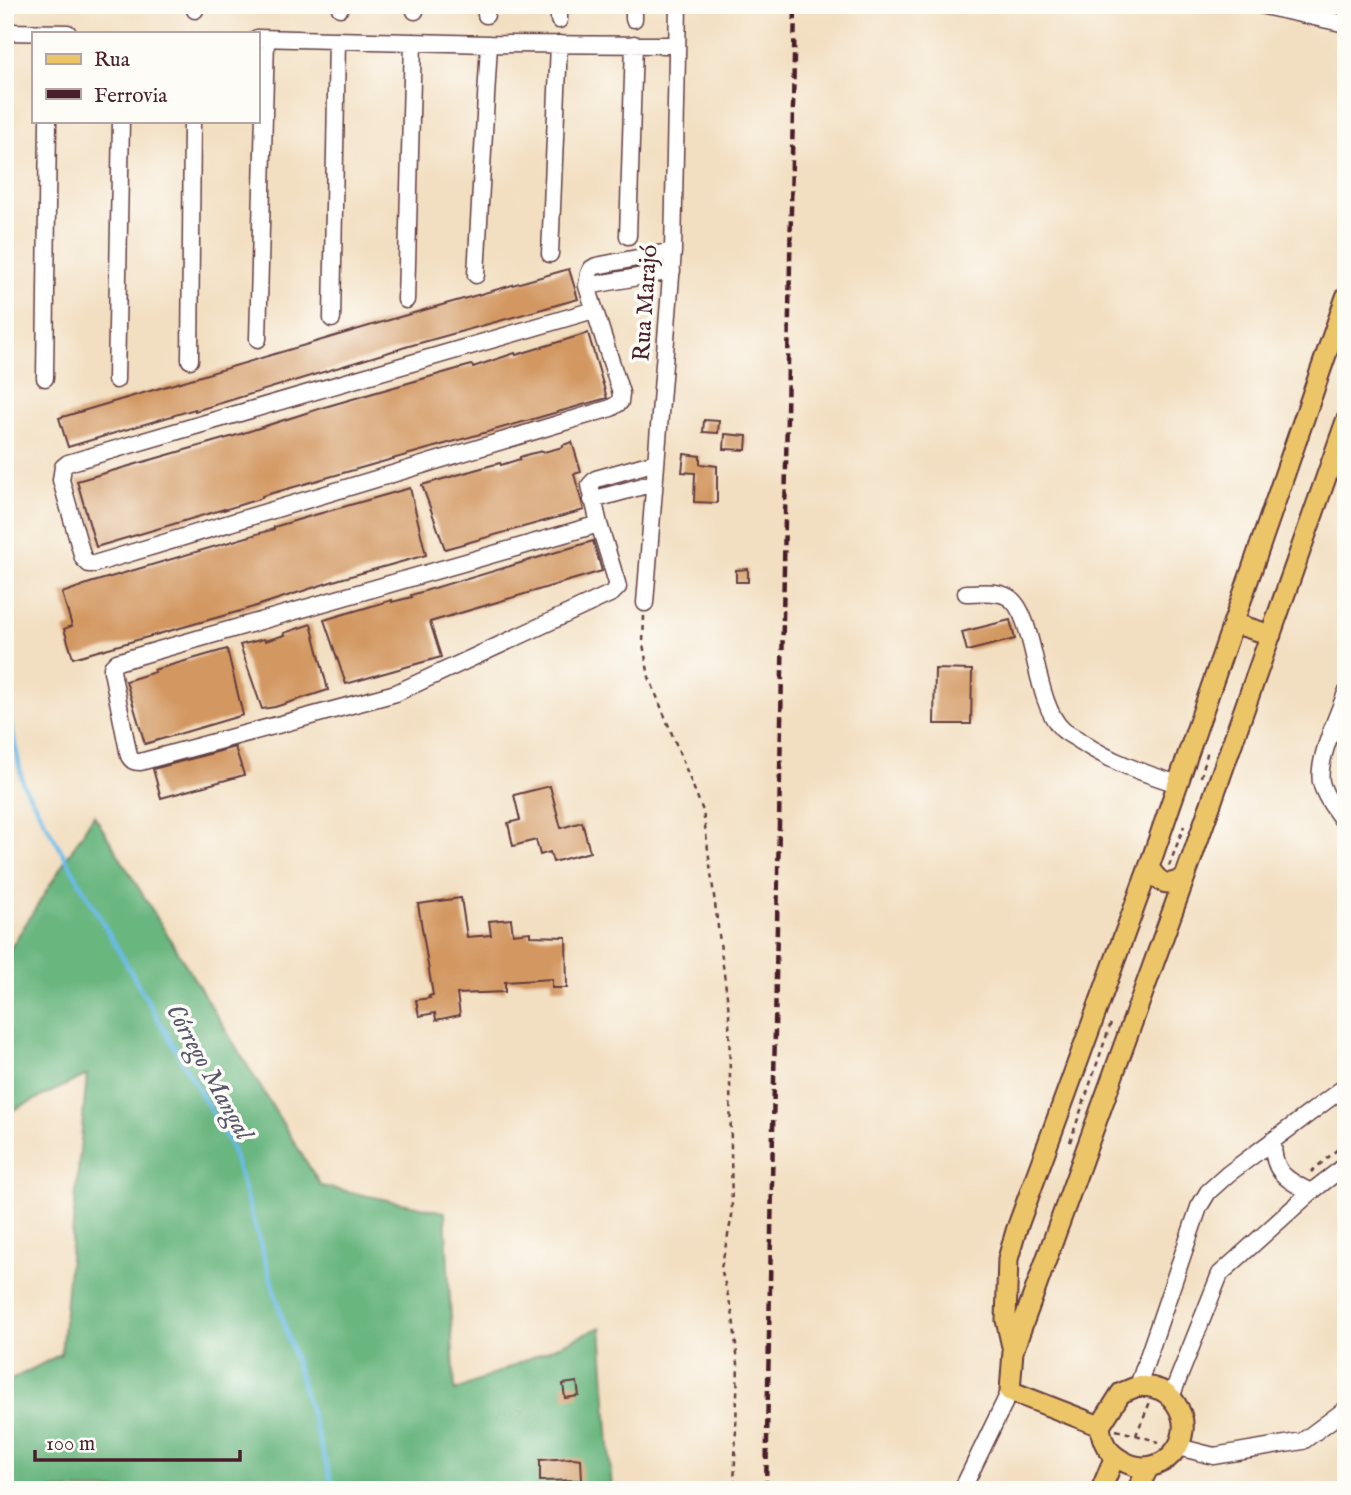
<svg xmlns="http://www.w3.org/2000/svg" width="1351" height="1495" font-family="'IM FELL English',serif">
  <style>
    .forest { fill: #69b67f; stroke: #5a6a55; stroke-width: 2 }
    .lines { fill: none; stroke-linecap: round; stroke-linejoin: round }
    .stream { stroke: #6bbbe6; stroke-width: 4.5 }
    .building { fill: #d39862 }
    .minor-casing { stroke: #633c41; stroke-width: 19 }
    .major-casing { stroke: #633c41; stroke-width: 23 }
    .path { stroke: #633c41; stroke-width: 2.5; stroke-dasharray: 5 5; stroke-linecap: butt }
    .minor { stroke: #fff; stroke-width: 16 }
    .major { stroke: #edc569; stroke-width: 19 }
    .rail { stroke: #4a1f2b; stroke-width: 4.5; stroke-dasharray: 10 5; stroke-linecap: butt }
    .labels { text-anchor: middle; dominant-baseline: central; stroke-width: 7; stroke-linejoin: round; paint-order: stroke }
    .street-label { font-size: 24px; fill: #4a1f2b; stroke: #fdfcf7 }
    .water-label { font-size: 26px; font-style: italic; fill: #56566c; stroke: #fdfcf7 }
  </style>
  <rect width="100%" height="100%" fill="#fdfcf7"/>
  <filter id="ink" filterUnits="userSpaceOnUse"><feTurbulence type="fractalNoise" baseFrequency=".0143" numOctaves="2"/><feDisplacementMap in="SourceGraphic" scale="14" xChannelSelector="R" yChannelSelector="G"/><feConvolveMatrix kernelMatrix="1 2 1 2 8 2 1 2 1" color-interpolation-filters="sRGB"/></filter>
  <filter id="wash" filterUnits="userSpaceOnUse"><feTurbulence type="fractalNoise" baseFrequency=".00686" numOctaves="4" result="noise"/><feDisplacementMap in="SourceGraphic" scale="28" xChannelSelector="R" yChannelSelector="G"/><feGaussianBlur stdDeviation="1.57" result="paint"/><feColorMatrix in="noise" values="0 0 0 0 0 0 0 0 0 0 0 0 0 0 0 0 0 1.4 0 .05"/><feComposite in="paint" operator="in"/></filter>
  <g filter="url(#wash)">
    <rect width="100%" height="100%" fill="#f2dec0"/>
    <!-- forest -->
    <path class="forest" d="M94,815L321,1186L445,1212L455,1391L601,1327L612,1490H5V1383L61,1354L87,1075L5,1114V957Z"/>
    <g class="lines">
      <!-- stream -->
      <path class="stream" d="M5,695L23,784L231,1146L334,1490"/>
    </g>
    <g id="blocks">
      <!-- building -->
      <path class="building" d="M569,269L578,299L409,346L195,411V409L68,447L59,418L396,318Z
        M588,333L607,398L308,483L262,496V498L224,510V509L96,547L77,481L234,436L328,406L457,369L472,365L473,367L515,353L516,355Z
        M704,420L719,421L718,433L703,432Z
        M725,434L747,436L746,450L724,449Z
        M572,442L581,472L574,474L584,510L445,549L422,485L485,467L500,463L501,465L520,459V457L529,454L543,451L544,452L563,447V445Z
        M684,454L700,456V464L717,466V503L694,502L695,473L682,472Z
        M410,488L426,555L340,579L244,610L73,658L64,629L72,626L62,593L90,583L274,529V527L304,518Z
        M593,541L602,571L430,622L441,657L346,684L324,620L392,600V602L412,597L411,595L464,579V580Z
        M748,569V582H736V570Z
        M1010,620L1015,639L967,651L962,632Z
        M311,624L328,690L275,707L262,709L240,645L264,639L265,641L285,635L284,633Z
        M227,649L243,715L145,744L126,681L155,672L154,670Z
        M935,669L972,670L971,724H934Z
        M235,747L244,775L161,798L153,769Z
        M550,786L561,828L582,822L590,852L553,862L550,852L540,855L536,840L513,846L508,823L520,820L514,795Z
        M461,898L467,937L491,935L489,921L511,919L513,934L530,932V936L566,937L567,988H552V979L505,982V992L457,994L460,1015L436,1020L435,1013L419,1016L416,1000L430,998L429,996L433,995L418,904Z
        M577,1382L579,1396L565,1398L563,1384Z
        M573,1458L581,1459L582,1480L540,1481V1460Z"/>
    </g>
  </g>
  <g filter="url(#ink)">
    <use href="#blocks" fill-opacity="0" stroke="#633c41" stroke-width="2"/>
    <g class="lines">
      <!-- minor casing -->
      <g class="minor-casing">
        <path id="minor" d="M1260,5L1346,24
          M340,8V5
          M195,10V5
          M415,11V5
          M486,15V5
          M634,19V5
          M559,20V5
          M5,32L68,33
          M257,38L489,44L676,45
          M628,236L634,44
          M550,254L559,44
          M476,275L489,44
          M587,286L672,271
          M406,300L413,42
          M594,310L68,463L63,467L61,480L83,558L89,564H94L611,408L620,402L621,393L587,286L589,274L591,269L596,266L673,251
          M332,319L337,40
          M258,339L266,39
          M190,360L192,121
          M45,378L48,121
          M116,380L121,121
          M592,500L654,483
          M599,524L117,662L112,667V671L129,756C132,761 134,762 140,762L396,693L612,593L618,587L617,583L599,524L590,485L596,479L656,462
          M966,593C979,593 997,590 1008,597C1036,613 1033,701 1062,729C1067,734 1075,737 1080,741C1111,762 1143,773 1178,784
          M645,603L673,251L678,5
          M1346,693C1338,715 1317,760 1321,782C1325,798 1337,812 1346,825
          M1273,1140C1272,1171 1284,1179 1311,1192
          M1138,1386L1199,1207L1208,1192L1228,1174L1346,1086
          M1171,1397L1220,1274L1311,1192L1346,1165
          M1178,1447L1214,1456L1303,1441L1346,1409
          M962,1490L1010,1391"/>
      </g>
      <!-- major casing -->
      <g class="major-casing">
        <path id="major" d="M1233,623L1271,635
          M1149,867C1159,884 1168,888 1185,877
          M1013,1351L1006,1320L1008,1259L1016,1231L1149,867L1346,297
          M1138,1386C1143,1387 1149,1386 1154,1388C1163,1390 1171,1396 1176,1404C1200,1439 1160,1483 1123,1461C1107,1452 1102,1443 1100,1426L1121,1393Z
          M1100,1426L1010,1391L1013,1351L1185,877L1346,421
          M1101,1490L1115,1456
          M1137,1490L1149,1467"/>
      </g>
      <!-- path -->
      <path class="path" d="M644,616L643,644L649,677L703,811L729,1012L732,1216L721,1268L733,1316L738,1364L734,1490
        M1201,777L1208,750
        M1169,866L1184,826
        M1070,1142L1112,1020
        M1311,1172L1346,1142
        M1116,1430L1136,1435L1150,1402
        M1136,1435L1159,1442"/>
      <!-- minor -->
      <use href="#minor" class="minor"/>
      <!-- major -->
      <use href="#major" class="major"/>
      <!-- rail -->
      <path class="rail" d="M766,1490L795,5"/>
    </g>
  </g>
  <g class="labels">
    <!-- street labels -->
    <g class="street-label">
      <text transform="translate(646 303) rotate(-86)">Rua Marajó</text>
    </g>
    <!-- water labels -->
    <g class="water-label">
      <text transform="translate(209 1072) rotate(61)">Córrego Mangal</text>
    </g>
  </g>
  <!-- margin -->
  <rect width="1351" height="1495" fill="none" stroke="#fdfcf7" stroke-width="28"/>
  <!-- legend -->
  <rect x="32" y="32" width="228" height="91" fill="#fdfcf7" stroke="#b5a4a5" stroke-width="2"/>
  <rect x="46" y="54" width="35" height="10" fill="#edc569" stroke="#b5a4a5" stroke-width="2"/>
  <text x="94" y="66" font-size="21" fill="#4a1f2b">Rua</text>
  <rect x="46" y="89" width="35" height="10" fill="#4a1f2b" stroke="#b5a4a5" stroke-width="2"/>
  <text x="94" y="102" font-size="21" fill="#4a1f2b">Ferrovia</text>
  <!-- scale -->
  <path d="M35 1450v10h205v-10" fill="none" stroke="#4a1f2b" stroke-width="3.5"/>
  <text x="46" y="1450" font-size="21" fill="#4a1f2b" stroke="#fdfcf7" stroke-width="5" paint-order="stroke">100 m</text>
</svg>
